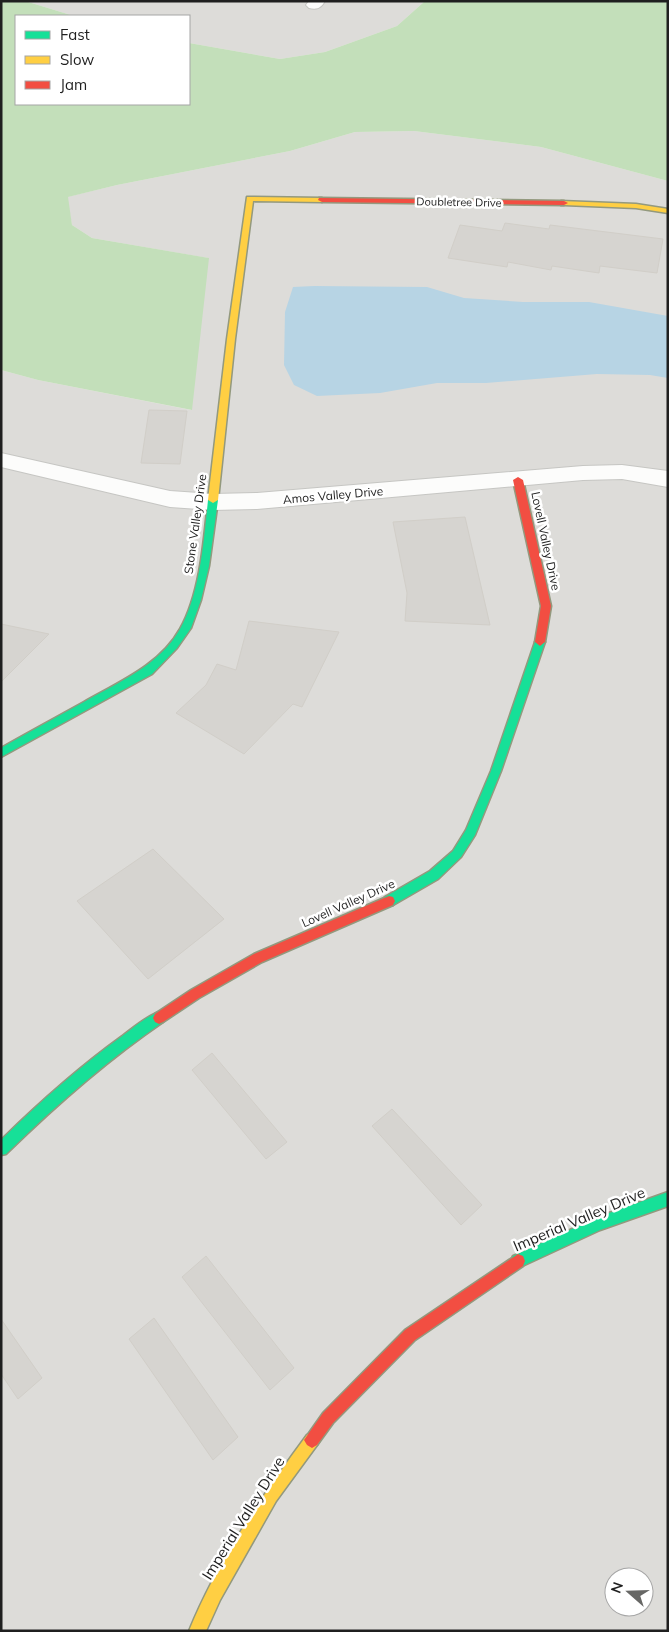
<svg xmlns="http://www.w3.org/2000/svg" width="669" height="1632" font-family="Mulish,sans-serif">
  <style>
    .residential { fill: #dddcd9; fill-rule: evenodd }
    .forest { fill: #c3dfba }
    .water { fill: #b7d4e4 }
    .building { fill: #d6d4d0; stroke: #d1cec8 }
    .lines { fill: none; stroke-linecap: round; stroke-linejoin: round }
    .street-casing { stroke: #c6c6c3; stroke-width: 2 }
    .fast-casing { stroke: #93997e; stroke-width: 3 }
    .slow-casing { stroke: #93997e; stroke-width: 3 }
    .jam-casing { stroke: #93997e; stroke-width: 3 }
    .street { fill: #fcfcfb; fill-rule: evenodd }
    .fast { fill: #16e098; fill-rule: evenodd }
    .slow { fill: #ffcf43; fill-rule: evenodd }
    .jam { fill: #f24e42; fill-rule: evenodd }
    .labels { text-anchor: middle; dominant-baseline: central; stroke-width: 5; stroke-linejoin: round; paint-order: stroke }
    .far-street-label { font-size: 11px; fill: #1f1f1f; stroke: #fff }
    .street-label { font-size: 12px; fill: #1f1f1f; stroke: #fff }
    .near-street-label { font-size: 15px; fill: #1f1f1f; stroke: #fff }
  </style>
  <rect width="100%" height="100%" fill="#eeede7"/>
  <!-- residential -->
  <path class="residential" d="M25,1H425L397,26L325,52L280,59L189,43V16H74Z
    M414,131L541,147L668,181V1631H1V370L38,380L191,410L208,258L92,238L72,225L67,197L117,185L290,151L355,132ZM614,1577H644V1607H614Z"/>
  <!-- forest -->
  <path class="forest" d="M1,1H25L74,16H16V104H189V43L280,59L325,52L397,26L425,1H668V181L541,147L414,131L355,132L290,151L117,185L68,197L72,225L92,238L209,258L192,410L38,380L1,370Z"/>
  <!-- water -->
  <path class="water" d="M314,286L427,287L464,298L523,302H589L668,316V378L650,375L597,374L486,383H437L380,393L317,396L294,385L284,365L285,312L293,287Z"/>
  <!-- building -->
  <path class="building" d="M505,223L549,229L550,225L663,239L657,273L600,266L599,273L552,266L551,270L508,262L507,267L448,258L460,225L502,231Z
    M149,410L187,411L180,464L141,463Z
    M465,517L490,625L405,621L407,593L393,522Z
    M249,621L339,632L302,707L293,704L244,754L176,713L206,685L217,664L236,670Z
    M1,624L49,634L1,682Z
    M153,849L224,919L148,979L77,901Z
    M212,1053L287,1142L266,1159L192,1070Z
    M392,1109L482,1205L461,1225L372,1126Z
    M206,1256L294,1368L270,1390L182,1277Z
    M154,1318L238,1437L213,1460L129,1339Z
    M1,1319L42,1378L18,1399L1,1374Z"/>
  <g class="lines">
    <!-- street casing -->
    <g class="street-casing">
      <path id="street" d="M325,1C321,8 317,10 309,8L306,5L309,1Z
        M1,453L170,491L213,494L257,493L583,466L622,465L668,471V487L622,479L583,480L257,509L213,510L170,507L1,467Z"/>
    </g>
    <!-- fast casing -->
    <g class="fast-casing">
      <path id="fast" d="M213,497L218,500L209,566L201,600L191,628L177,648L152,674L1,757V748C29,732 57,717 84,702C119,682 160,665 180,629C200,594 204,540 208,500Z
        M540,638L545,642L501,771L475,835L461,857L438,879L393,905L389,906L385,905L383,901L385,897L430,871L453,851L466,830L491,771L535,642Z
        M159,1012L163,1014L165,1018L163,1022C106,1061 55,1106 6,1154L1,1155V1140C39,1103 78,1068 121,1037C132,1029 145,1017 159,1012Z
        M668,1192V1206L600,1230L518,1268L513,1266L511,1261L513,1256L598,1217Z"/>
    </g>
    <!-- slow casing -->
    <g class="slow-casing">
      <path id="slow" d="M247,197L322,198L326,200L322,202L253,201L235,339L218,500L213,503L208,500L227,339Z
        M561,201L636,204L668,209V213L636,208L564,205H561Z
        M312,1432L317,1435L320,1440L317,1445L276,1501L220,1600L206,1631H189C218,1560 262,1496 307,1435Z"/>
    </g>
    <!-- jam casing -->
    <g class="jam-casing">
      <path id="jam" d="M319,198L564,201L568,203L564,205L322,202L318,200Z
        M518,477L523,480L551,606L545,642L540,646L535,642L541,606L513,480Z
        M389,896L393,897L395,901L393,905L262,962L199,998L163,1022L159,1024L155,1022L153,1018L155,1014L191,990L254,954Z
        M518,1254L523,1256L525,1261L523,1266L415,1340L333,1423L317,1445L312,1448L307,1445L304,1440L323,1413L405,1330Z"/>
    </g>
    <!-- street -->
    <use href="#street" class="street"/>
    <!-- fast -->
    <use href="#fast" class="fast"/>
    <!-- slow -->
    <use href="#slow" class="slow"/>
    <!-- jam -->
    <use href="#jam" class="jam"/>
  </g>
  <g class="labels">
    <!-- far-street labels -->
    <g class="far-street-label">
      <text transform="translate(459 202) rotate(1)">Doubletree Drive</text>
    </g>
    <!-- street labels -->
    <g class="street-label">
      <text transform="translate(333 495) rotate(-5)">Amos Valley Drive</text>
      <text transform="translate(195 524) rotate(-82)">Stone Valley Drive</text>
      <text transform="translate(546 541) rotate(78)">Lovell Valley Drive</text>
      <text transform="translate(348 903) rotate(-24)">Lovell Valley Drive</text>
    </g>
    <!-- near-street labels -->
    <g class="near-street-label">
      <text transform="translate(579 1219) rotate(-23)">Imperial Valley Drive</text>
      <text transform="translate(243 1518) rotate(-58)">Imperial Valley Drive</text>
    </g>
  </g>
  <!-- border -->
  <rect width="669" height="1632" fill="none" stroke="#1f1f1f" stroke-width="5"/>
  <!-- legend -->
  <rect x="15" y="15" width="175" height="90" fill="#ffffff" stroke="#a5a5a5"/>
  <rect x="25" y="31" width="25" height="8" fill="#16e098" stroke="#a5a5a5"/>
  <text x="60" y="40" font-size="15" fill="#1f1f1f">Fast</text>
  <rect x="25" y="56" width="25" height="8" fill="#ffcf43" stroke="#a5a5a5"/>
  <text x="60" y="65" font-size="15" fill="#1f1f1f">Slow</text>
  <rect x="25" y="81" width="25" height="8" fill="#f24e42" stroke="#a5a5a5"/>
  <text x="60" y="90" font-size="15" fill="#1f1f1f">Jam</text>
  <!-- north arrow -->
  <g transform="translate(629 1592) rotate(290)"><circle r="24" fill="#ffffff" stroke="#a5a5a5"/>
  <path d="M0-4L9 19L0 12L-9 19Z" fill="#676765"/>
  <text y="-8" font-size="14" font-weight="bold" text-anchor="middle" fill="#1f1f1f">N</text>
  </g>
</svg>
